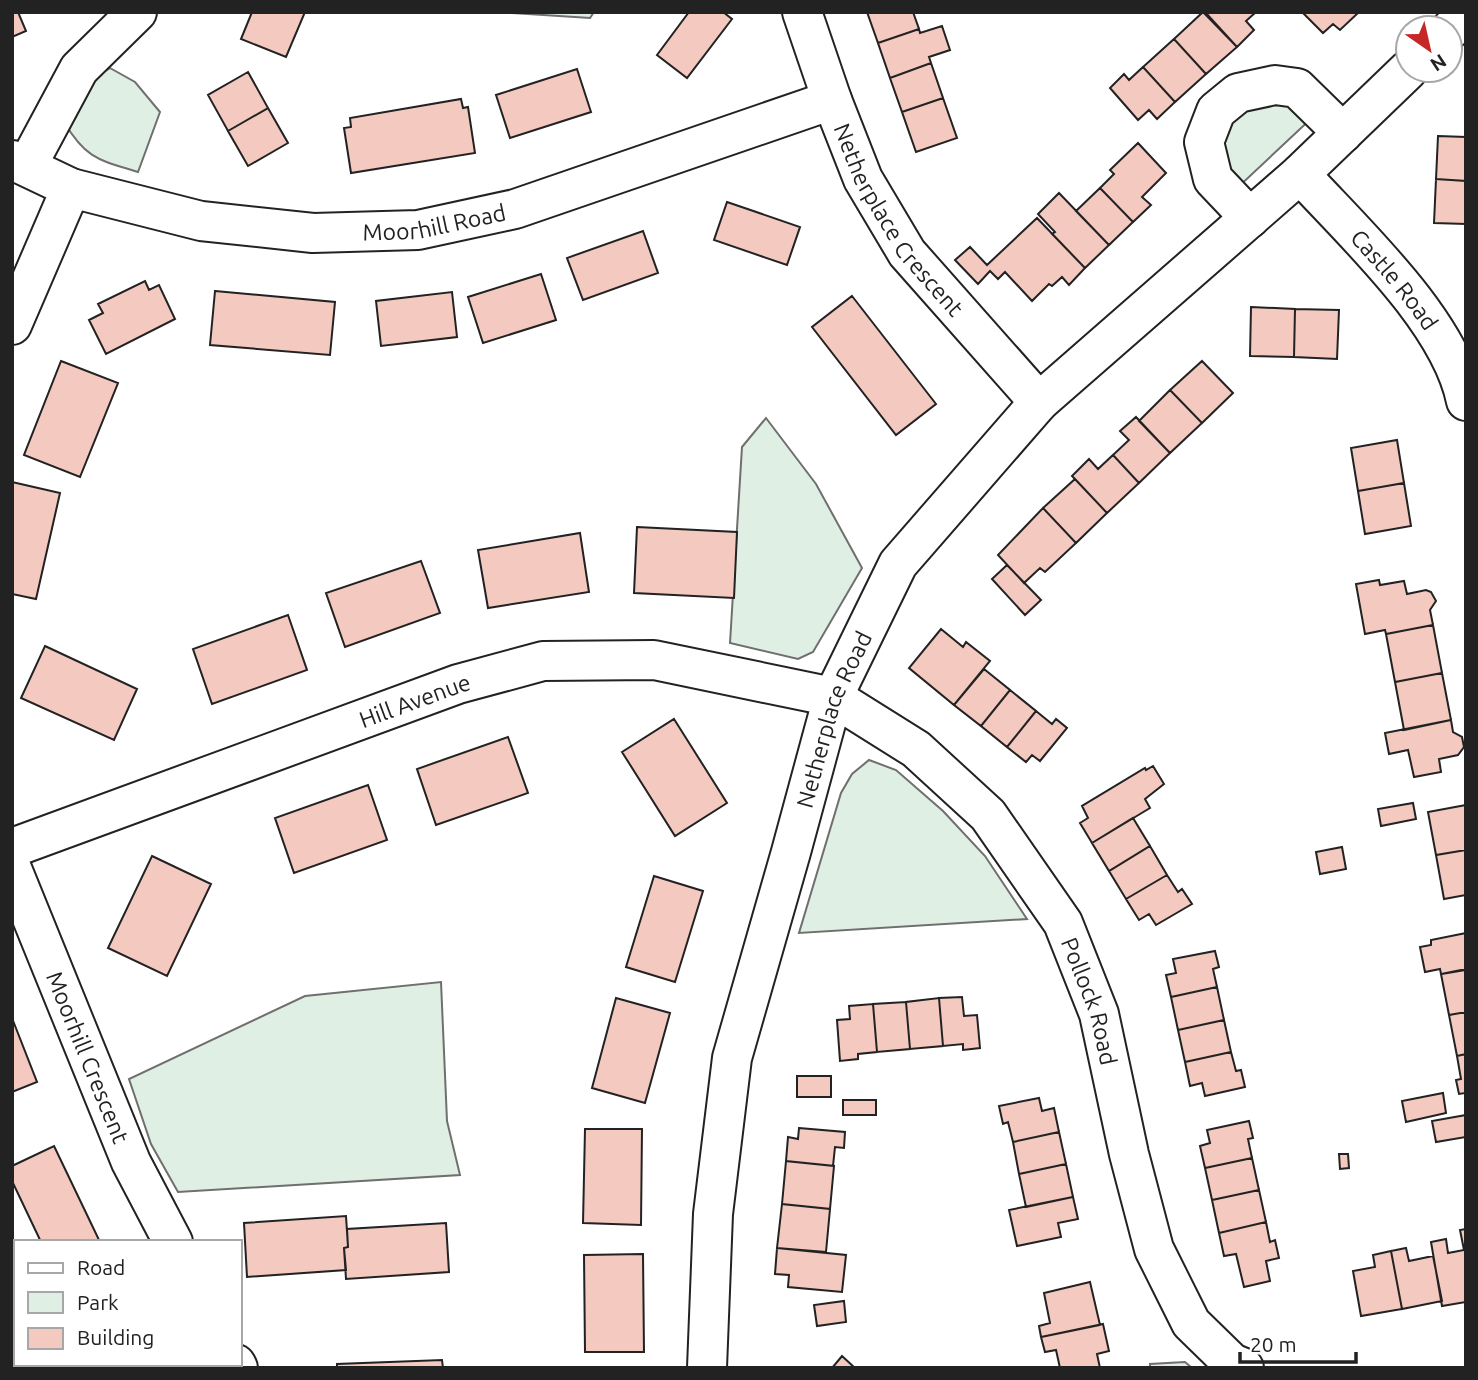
<svg xmlns="http://www.w3.org/2000/svg" width="1478" height="1380" font-family="Ubuntu,sans-serif">
  <style>
    .green { fill: #e0efe3; stroke: #6f6f6f; stroke-width: 2 }
    .building { fill: #f3c9c0; stroke: #222; stroke-width: 2 }
    .lines { fill: none; stroke-linecap: round; stroke-linejoin: round }
    .minor-casing { stroke: #222; stroke-width: 42 }
    .minor { stroke: #fff; stroke-width: 38 }
    .labels { text-anchor: middle; dominant-baseline: central; stroke-width: 5; stroke-linejoin: round; paint-order: stroke }
    .street-label { font-size: 23px; fill: #222; stroke: #fff }
  </style>
  <rect width="100%" height="100%" fill="#fff"/>
  <!-- green -->
  <path class="green" d="M498,12H594L590,18Z
    M110,68L135,82L160,112L138,172C99,160 86,159 64,122L86,81Z
    M1270,92L1316,114L1234,191L1218,132Z
    M766,418L816,484L862,568L813,652L798,659L730,643L742,447Z
    M869,760L896,770L943,811L985,856L1027,919L799,933L841,793L852,774Z
    M441,982L447,1121L460,1175L178,1192L151,1144L129,1079L305,996Z
    M1185,1362L1192,1368H1150V1364Z"/>
  <!-- building -->
  <path class="building" d="M12,12H18L26,31L12,37Z
    M252,12H305L286,57L241,39Z
    M689,12H723L732,19L687,78L657,55Z
    M867,12H913L919,29L878,43Z
    M1203,12L1237,47L1206,74L1174,39Z
    M1205,12H1256L1246,21L1254,30L1237,47Z
    M1302,12H1359L1340,30L1333,24L1323,33Z
    M942,26L950,50L929,57L931,63L890,78L878,43L919,29L920,33Z
    M1174,39L1206,74L1175,102L1143,67Z
    M931,63L943,98L902,112L890,78Z
    M1143,67L1175,102L1157,119L1149,110L1138,120L1110,88L1124,74L1129,80Z
    M577,69L591,112L510,138L496,95Z
    M248,72L268,108L228,131L208,95Z
    M943,98L957,138L916,152L902,112Z
    M461,99L463,108L468,107L475,153L351,173L344,128L351,127L350,118Z
    M268,108L288,143L248,166L228,131Z
    M1438,136L1466,137V181L1436,179Z
    M1138,143L1166,173L1142,197L1151,205L1133,222L1100,188L1114,174L1110,170Z
    M1436,179L1466,181V224L1434,223Z
    M1100,188L1133,222L1109,245L1076,211Z
    M1059,193L1109,245L1085,268L1052,234L1055,232L1038,214Z
    M727,202L800,227L787,265L714,240Z
    M1037,218L1085,268L1069,285L1062,277L1052,286L1049,284L1032,301L1005,272L998,279L990,271L978,284L955,260L970,247L987,265Z
    M643,231L658,273L583,300L567,258Z
    M541,274L556,320L483,343L468,297Z
    M145,281L149,290L159,285L175,319L106,354L89,320L103,313L98,304Z
    M215,291L335,302L330,355L210,345Z
    M452,292L457,337L381,346L376,301Z
    M852,296L936,404L896,435L812,327Z
    M1251,307L1295,309L1294,357L1250,356Z
    M1295,309L1339,310L1337,359L1294,357Z
    M61,361L118,383L80,477L24,455Z
    M1202,361L1233,393L1202,423L1170,390Z
    M1170,390L1202,423L1170,453L1139,421Z
    M1136,417L1170,453L1139,483L1113,455L1129,440L1120,431Z
    M1397,440L1404,483L1358,491L1351,448Z
    M1113,455L1139,483L1107,513L1072,476L1089,459L1098,469Z
    M1075,479L1107,513L1076,543L1043,508Z
    M12,482L60,493L36,599L12,594Z
    M1404,483L1411,526L1365,534L1358,491Z
    M1043,508L1076,543L1045,572L1040,568L1024,583L998,555Z
    M637,527L737,532L734,598L634,593Z
    M580,533L589,592L488,608L478,550Z
    M421,561L440,613L345,647L326,593Z
    M1007,565L1041,600L1025,615L992,579Z
    M1379,580L1380,585L1404,581L1407,594L1426,590L1431,592L1436,601L1430,610L1433,625L1386,634L1385,630L1365,634L1356,584Z
    M288,615L307,670L212,704L193,649Z
    M1433,625L1442,673L1395,682L1386,634Z
    M941,629L963,647L966,642L990,661L954,705L909,668Z
    M45,646L137,689L114,740L21,698Z
    M984,669L1010,690L981,726L954,705Z
    M1442,673L1451,720L1404,730L1395,682Z
    M1010,690L1036,711L1007,747L981,726Z
    M1036,711L1052,724L1056,719L1067,728L1040,761L1032,755L1026,762L1007,747Z
    M674,719L727,803L675,836L622,752Z
    M1451,720L1453,732L1462,737L1464,747L1458,755L1439,759L1441,772L1414,777L1408,750L1389,754L1385,733Z
    M508,737L528,793L436,825L417,769Z
    M1153,766L1164,784L1145,799L1150,808L1092,843L1080,823L1088,818L1082,806L1145,768L1146,770Z
    M368,785L387,840L294,873L275,818Z
    M1413,803L1416,819L1381,826L1378,809Z
    M1466,805V850L1436,855L1428,812Z
    M1133,818L1150,846L1109,871L1092,843Z
    M1150,846L1167,875L1126,899L1109,871Z
    M1342,847L1346,869L1320,874L1316,852Z
    M1466,850V895L1444,899L1436,855Z
    M152,856L211,884L167,976L108,948Z
    M1167,875L1178,892L1182,889L1192,904L1156,925L1149,914L1139,920L1126,899Z
    M654,876L703,891L675,982L626,967Z
    M1466,933V970L1441,974L1440,969L1425,972L1420,947L1431,945V940Z
    M1215,951L1219,967L1213,969L1217,987L1171,997L1166,975L1176,973L1173,959Z
    M1461,970H1466V1012L1449,1015L1441,974Z
    M1217,987L1224,1020L1178,1030L1171,997Z
    M962,997L964,1016L977,1015L980,1048L963,1050V1044L943,1046L939,998Z
    M616,998L670,1013L645,1103L592,1088Z
    M939,998L943,1046L910,1049L906,1002Z
    M906,1002L910,1049L877,1052L873,1004Z
    M873,1004L877,1052L858,1054V1059L840,1061L837,1020L850,1019L849,1006Z
    M1466,1012V1054L1457,1056L1449,1015Z
    M12,1018L37,1082L12,1092Z
    M1224,1020L1231,1052L1185,1062L1178,1030Z
    M1231,1052L1236,1071L1241,1070L1245,1087L1205,1096L1202,1083L1190,1086L1185,1062Z
    M1466,1054V1093L1459,1094L1456,1080L1461,1079L1457,1056Z
    M797,1076H831V1097H797Z
    M1443,1093L1446,1113L1406,1122L1402,1101Z
    M1039,1098L1042,1111L1054,1108L1059,1132L1013,1142L1008,1122L1003,1124L999,1106Z
    M843,1100H876V1115H843Z
    M1466,1115V1137L1436,1142L1432,1121Z
    M1249,1121L1253,1138L1248,1139L1252,1158L1205,1168L1200,1146L1210,1143L1207,1130Z
    M799,1128L845,1132L844,1148L835,1147L833,1166L786,1161L788,1137L798,1139Z
    M585,1129H642L641,1225L583,1223Z
    M1059,1132L1066,1164L1019,1174L1013,1142Z
    M54,1146L100,1242H41L12,1181V1166Z
    M1339,1154H1348L1349,1168L1340,1169Z
    M1252,1158L1259,1190L1212,1200L1205,1168Z
    M786,1161L834,1166L830,1209L782,1204Z
    M1066,1164L1073,1197L1026,1207L1019,1174Z
    M1259,1190L1266,1222L1219,1233L1212,1200Z
    M1073,1197L1078,1219L1058,1223L1061,1237L1017,1246L1009,1210Z
    M782,1204L830,1209L826,1252L777,1248Z
    M346,1216L348,1247L344,1248L346,1270L247,1277L244,1223Z
    M1266,1222L1270,1242L1275,1240L1279,1258L1266,1261L1270,1281L1244,1287L1236,1254L1224,1256L1219,1233Z
    M446,1223L449,1272L346,1279L344,1248L348,1247L347,1229Z
    M1466,1229V1302L1442,1306L1431,1242L1446,1239L1448,1253L1464,1250L1460,1230Z
    M777,1248L846,1255L842,1292L788,1287L789,1275L775,1274Z
    M1406,1248L1409,1261L1433,1256L1442,1301L1402,1309L1391,1251Z
    M1391,1251L1402,1309L1361,1316L1353,1271L1375,1267L1373,1255Z
    M643,1254L644,1352H585L584,1255Z
    M1090,1282L1100,1325L1041,1337L1039,1326L1050,1323L1044,1293Z
    M844,1301L846,1322L817,1326L814,1305Z
    M1103,1324L1109,1351L1097,1354L1100,1368H1060L1056,1350L1045,1352L1041,1337Z
    M842,1356L855,1368H832Z
    M442,1360L443,1368H337V1364Z
    M100,1364H172L174,1368H102Z"/>
  <g class="lines">
    <!-- minor casing -->
    <g class="minor-casing">
      <g id="minor">
        <path id="s1" d="M802,12L832,100L863,179L907,253L1039,402"/>
        <path d="M1450,30L1466,14"/>
        <path id="s2" d="M12,160L71,188L201,221L313,233L418,230L515,209L832,100"/>
        <path d="M27,166L79,69L137,12"/>
        <path id="s3" d="M1300,174C1354,233 1450,321 1466,401"/>
        <path d="M1250,218L1213,179L1204,142L1216,111L1238,93L1275,85L1297,88L1343,133"/>
        <path d="M12,325L71,188"/>
        <path id="s4" d="M12,848L458,684L543,661L654,660L833,697L916,749L988,815L1063,923L1099,1014L1129,1154L1154,1249L1191,1323L1232,1363L1244,1368"/>
        <path id="s5" d="M12,869L131,1162L173,1242"/>
        <path d="M236,1364L238,1368"/>
        <path id="s6" d="M707,1368L713,1214L732,1058L791,852L833,697L898,564L1039,402L1300,174L1408,70"/>
      </g>
    </g>
    <!-- minor -->
    <use href="#minor" class="minor"/>
  </g>
  <g class="labels">
    <!-- street labels -->
    <g class="street-label">
      <text stroke="none"><textPath href="#s1" startOffset="231">Netherplace Crescent</textPath></text>
      <text stroke="none"><textPath href="#s2" startOffset="434">Moorhill Road</textPath></text>
      <text stroke="none"><textPath href="#s3" startOffset="142">Castle Road</textPath></text>
      <text stroke="none"><textPath href="#s4" startOffset="429">Hill Avenue</textPath></text>
      <text stroke="none"><textPath href="#s6" startOffset="665">Netherplace Road</textPath></text>
      <text stroke="none"><textPath href="#s4" startOffset="1267">Pollock Road</textPath></text>
      <text stroke="none"><textPath href="#s5" startOffset="203">Moorhill Crescent</textPath></text>
    </g>
  </g>
  <!-- border -->
  <rect width="1478" height="1380" fill="none" stroke="#222222" stroke-width="28"/>
  <!-- legend -->
  <rect x="14" y="1240" width="228" height="126" fill="#ffffff" stroke="#a7a7a7" stroke-width="2"/>
  <rect x="28" y="1263" width="35" height="10" fill="#ffffff" stroke="#a7a7a7" stroke-width="2"/>
  <text x="77" y="1275" font-size="21" fill="#222222">Road</text>
  <rect x="28" y="1292" width="35" height="21" fill="#e0efe3" stroke="#a7a7a7" stroke-width="2"/>
  <text x="77" y="1310" font-size="21" fill="#222222">Park</text>
  <rect x="28" y="1328" width="35" height="21" fill="#f3c9c0" stroke="#a7a7a7" stroke-width="2"/>
  <text x="77" y="1345" font-size="21" fill="#222222">Building</text>
  <!-- north arrow -->
  <g transform="translate(1429 49) rotate(146)"><circle r="33" fill="#ffffff" stroke="#a7a7a7" stroke-width="2"/>
  <path d="M0-5L12 26L0 18L-12 26Z" fill="#c62828"/>
  <text y="-10" font-size="19" font-weight="bold" text-anchor="middle" fill="#222222">N</text>
  </g>
  <!-- scale -->
  <path d="M1240 1352v10h116v-10" fill="none" stroke="#222222" stroke-width="3.5"/>
  <text x="1250" y="1352" font-size="21" fill="#222222" stroke="#ffffff" stroke-width="5" paint-order="stroke">20 m</text>
</svg>
